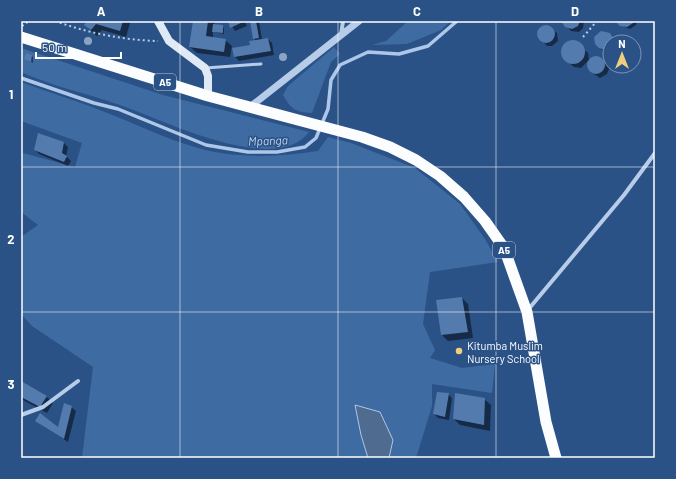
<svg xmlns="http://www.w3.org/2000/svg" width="676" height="479" font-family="Barlow,sans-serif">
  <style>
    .green { fill: #3f6ba3 }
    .water { fill: #4f6b90; stroke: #acc7e8 }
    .shadow { fill: #0007 }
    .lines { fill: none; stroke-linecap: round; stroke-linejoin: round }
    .stream { stroke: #acc7e8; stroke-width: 3.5 }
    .building { fill: #537bae }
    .path { stroke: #b7cce8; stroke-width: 2; stroke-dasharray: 2 3; stroke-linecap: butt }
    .service { stroke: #b7cce8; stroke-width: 3 }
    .minor { stroke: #b7cce8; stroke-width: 4 }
    .tertiary { stroke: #b7cce8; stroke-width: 7 }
    .secondary { stroke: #e0eaf7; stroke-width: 8 }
    .trunk { stroke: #fcfdfe; stroke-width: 11 }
    .tree { fill: #8ba4c4 }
    .grid { fill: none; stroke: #fff; stroke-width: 1; stroke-opacity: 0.55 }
    .poi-dot { fill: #eecf7e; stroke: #2a5287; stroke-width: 1.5 }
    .labels { text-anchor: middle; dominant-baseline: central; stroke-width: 3; stroke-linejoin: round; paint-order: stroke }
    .shield { fill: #2a5287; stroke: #bfcbdb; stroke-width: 1 }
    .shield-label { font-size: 10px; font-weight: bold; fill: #fff }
    .poi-label { font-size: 11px; fill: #fff; stroke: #2a5287; text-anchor: start }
    .water-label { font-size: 12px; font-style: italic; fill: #c2d6ef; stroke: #2a5287 }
    .neatline { fill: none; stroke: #fff; stroke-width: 1.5 }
    .grid-label { font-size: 13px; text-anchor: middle; font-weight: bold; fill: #fff }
  </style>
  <rect width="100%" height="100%" fill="#2a5287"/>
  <!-- green -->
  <path class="green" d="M408,21H450L441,30L407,44L372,45L386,41Z
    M334,47L340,54L331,62L312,113C295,112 291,109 283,95L288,86Z
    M21,48L163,95L309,132C274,178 158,117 117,104C85,93 52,86 21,72Z
    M21,82C50,93 81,102 110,114C146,128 182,147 221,153C253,158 286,156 318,151L328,137L351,143L415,168L460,204L485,239L498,262L430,272L423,324L435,350L430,358L462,368L495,364L492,393L432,384V406L416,458H82L93,367L32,326L21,314V237L38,225L21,212V160L23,153L75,167L82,143L21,121Z"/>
  <!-- water -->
  <path class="water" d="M355,405L380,412L393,440L389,458H368L361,435Z"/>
  <!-- shadow -->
  <path class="shadow" d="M88,21H129L130,23L126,37L102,30L97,36L85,25Z
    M194,21H215L214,25L224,28V34L213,32V38L225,40L232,46L230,57L197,53L190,47Z
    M229,21H244L247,26L235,31Z
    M251,21H259L262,40L268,39L272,43L274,55L239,61L235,57L256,41L254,38Z
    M562,21H584L583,28L579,32L571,31Z
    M617,21H637L636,25L630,29L620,25Z
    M543,26H548L557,33L558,41L552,46H547L538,35L539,30Z
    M611,35L614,40V42H610V50H602L600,48Z
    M575,42L588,53L589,60L581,68L574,67L564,58L563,49L568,43Z
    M32,56L33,57V63L25,59Z
    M597,57L607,64L609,69L607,74L600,78L591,72L588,64L590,60Z
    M64,143L68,147L66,156L71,161L68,166L39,154L35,150Z
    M462,298L468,304L473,338L448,341L442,335Z
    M21,382L47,397L53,403L47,413L21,399Z
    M448,394L452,398L449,420L438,418L434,414Z
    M484,399L491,405L490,431L460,425L454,419Z
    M71,407L76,411L68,442L36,421L58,429Z"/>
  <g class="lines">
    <!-- stream -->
    <path class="stream" d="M21,78L94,103L118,109L206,145L248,152H277L305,147L316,138L328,109L331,80L340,65L368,52L399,54L428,46L457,21"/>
  </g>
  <!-- building -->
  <path class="building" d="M87,21H123L120,31L96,24L91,30L84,25Z
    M193,21H208L206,36L226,39L224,52L189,47Z
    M228,21H243V22L230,28Z
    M250,21H256L259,38L253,39Z
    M561,21H580L578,26L572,29L565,27Z
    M615,21H636L627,27L620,26Z
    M213,24L223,25V33L212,32Z
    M537 34a9 9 0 1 1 18 0a9 9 0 1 1-18 0Z
    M601,31L610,33L613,38V42H610V47L605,50L599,48L595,44L594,37Z
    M268,38L271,51L234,57L232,48L250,45L249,41Z
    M561 52a12 12 0 1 1 24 0a12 12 0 1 1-24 0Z
    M26,53L32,55L31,62L24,59Z
    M587 65a9 9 0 1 1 18 0a9 9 0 1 1-18 0Z
    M38,133L64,142L62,153L67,156L64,162L34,150Z
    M462,297L468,332L441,335L436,300Z
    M21,381L47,396L40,407L21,397Z
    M437,392L449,393L445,417L433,414Z
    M455,393L485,398L484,425L453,419Z
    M64,403L72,406L64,439L35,421L40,413L58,427Z"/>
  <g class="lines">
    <!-- path -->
    <path class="path" d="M55,21C88,33 123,40 158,41
      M22,26L29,21
      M583,37L597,21"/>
    <!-- service -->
    <path class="service" d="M206,68L261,64"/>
    <!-- minor -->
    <path class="minor" d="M341,35L343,21
      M527,311L624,195L655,153
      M21,415L43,407L78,381"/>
    <!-- tertiary -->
    <path class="tertiary" d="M250,107L359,21"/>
    <!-- secondary -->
    <path class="secondary" d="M158,21L169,41L205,68L208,76V96"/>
    <!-- trunk -->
    <path class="trunk" d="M21,37L208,96L362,137L390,147L416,160L440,176L464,197L485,221L504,248L527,312L546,422L556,458"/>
  </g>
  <!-- trees -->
  <g class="tree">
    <circle cx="88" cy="41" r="4"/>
    <circle cx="283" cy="57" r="4"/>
  </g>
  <!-- grid -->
  <path class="grid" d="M180,21V458M338,21V458M496,21V458M21,167H655M21,312H655"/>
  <!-- markers -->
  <circle class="poi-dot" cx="459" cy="351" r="4"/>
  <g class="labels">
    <!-- shield labels -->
    <g class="shield">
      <rect x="154" y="74" width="22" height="16" rx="3"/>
      <rect x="493" y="242" width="22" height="16" rx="3"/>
    </g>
    <g class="shield-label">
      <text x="165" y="82">A5</text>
      <text x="504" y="250">A5</text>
    </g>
    <!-- poi labels -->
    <g class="poi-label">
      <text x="467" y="345">Kitumba Muslim<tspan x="467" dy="13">Nursery School</tspan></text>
    </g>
    <!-- water labels -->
    <g class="water-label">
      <text transform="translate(268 140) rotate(-2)">Mpanga</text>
    </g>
  </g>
  <!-- border -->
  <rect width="676" height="479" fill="none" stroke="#2a5287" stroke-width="44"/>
  <!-- north arrow -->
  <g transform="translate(622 54)"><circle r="19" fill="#2a5287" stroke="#7f97b7"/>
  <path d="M0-3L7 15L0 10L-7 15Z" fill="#eecf7e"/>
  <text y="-6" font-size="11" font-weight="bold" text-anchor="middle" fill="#ffffff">N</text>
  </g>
  <!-- scale -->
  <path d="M36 52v6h85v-6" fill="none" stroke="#ffffff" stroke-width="2"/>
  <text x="42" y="52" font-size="12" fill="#ffffff" stroke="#2a5287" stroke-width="3" paint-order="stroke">50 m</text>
  <rect x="22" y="22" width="632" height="435" class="neatline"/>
  <g class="grid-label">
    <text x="101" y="16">A</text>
    <text x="259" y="16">B</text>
    <text x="417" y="16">C</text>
    <text x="575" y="16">D</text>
    <text x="11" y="99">1</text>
    <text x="11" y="244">2</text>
    <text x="11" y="389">3</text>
  </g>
</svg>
